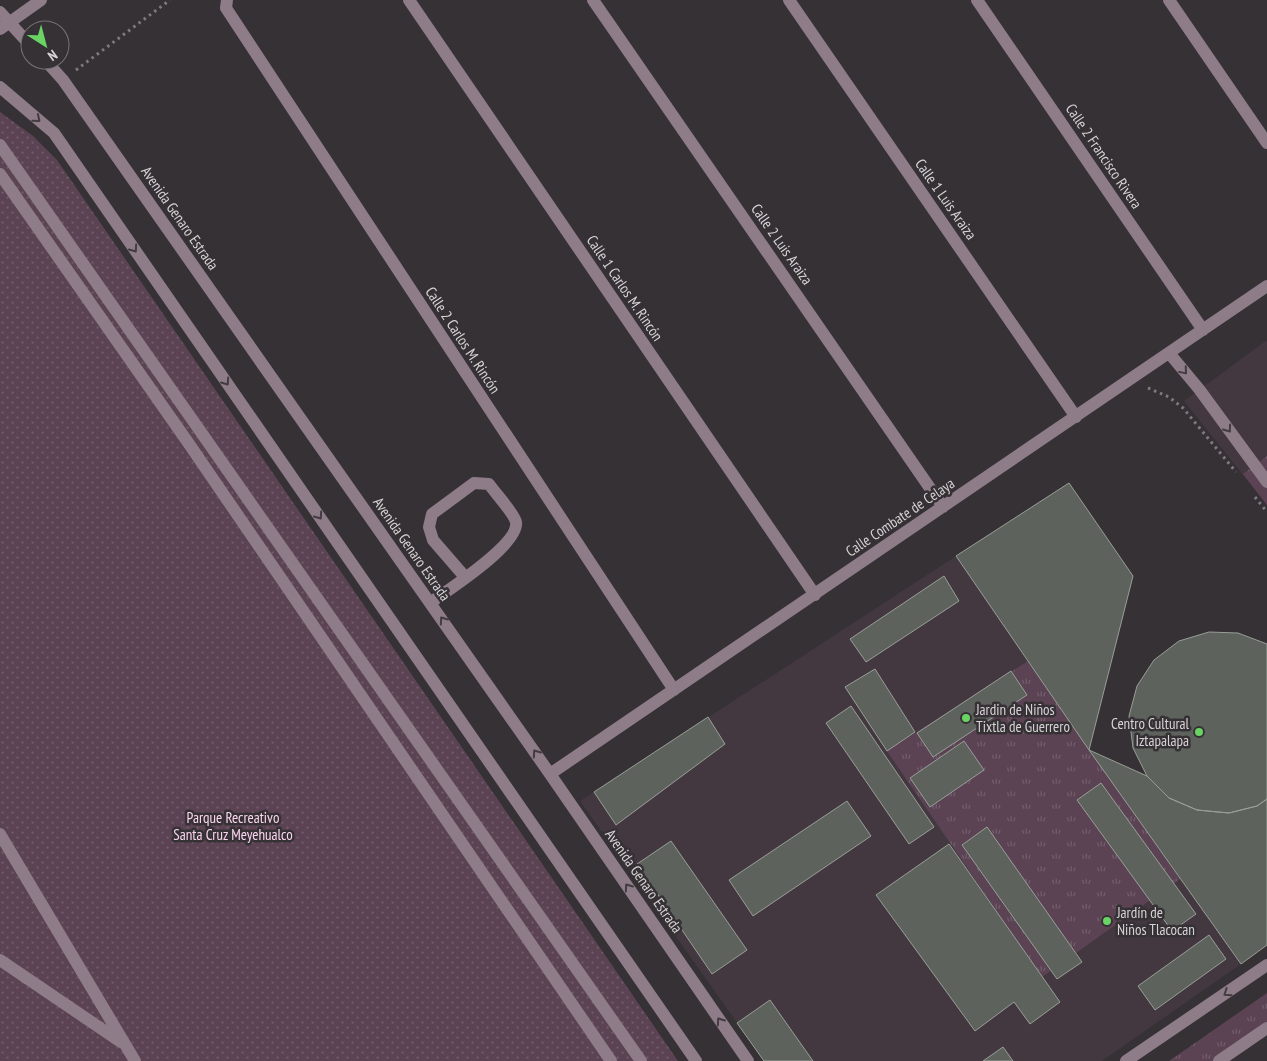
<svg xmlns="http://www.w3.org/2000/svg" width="1267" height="1061" font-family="'PT Sans Narrow',sans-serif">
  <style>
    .built { fill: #433840 }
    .grass { fill: url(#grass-tufts) }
    .park { fill: url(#park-dots) }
    .building { fill: #5d625d; stroke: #999e98 }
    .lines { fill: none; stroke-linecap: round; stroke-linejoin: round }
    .path { stroke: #7f7a7e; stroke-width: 3; stroke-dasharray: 2.5 4; stroke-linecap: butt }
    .minor { stroke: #8e7c88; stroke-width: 12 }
    .oneway { stroke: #433c41 }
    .poi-dot { fill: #69d464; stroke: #363135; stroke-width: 2 }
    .labels { text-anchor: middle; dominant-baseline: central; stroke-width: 5; stroke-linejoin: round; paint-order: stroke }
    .street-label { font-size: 15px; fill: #d7d3d6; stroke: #363135 }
    .poi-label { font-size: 15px; fill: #d7d3d6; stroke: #363135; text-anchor: start }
    .park-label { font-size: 15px; fill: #fcd5f0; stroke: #363135 }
  </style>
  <defs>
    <pattern id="grass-tufts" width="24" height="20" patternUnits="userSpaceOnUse" patternTransform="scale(1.25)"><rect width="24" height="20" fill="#5b4354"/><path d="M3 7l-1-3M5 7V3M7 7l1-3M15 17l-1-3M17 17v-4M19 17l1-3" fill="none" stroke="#725d6c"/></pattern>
    <pattern id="park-dots" width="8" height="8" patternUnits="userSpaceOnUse" patternTransform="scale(1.25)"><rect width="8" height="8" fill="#5b4354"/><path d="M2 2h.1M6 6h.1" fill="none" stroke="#725d6c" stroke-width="1.8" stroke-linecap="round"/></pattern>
  </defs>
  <rect width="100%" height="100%" fill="#363135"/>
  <!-- built -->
  <path class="built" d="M1267,340V505L1184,401Z
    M956,556L1089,750L1241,964L1102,1061H764L580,801Z"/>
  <!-- grass -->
  <path class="grass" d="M1267,456V505L1243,474Z
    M1028,661L1180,879L1042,977L887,751Z
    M1267,993V1024L1213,1061H1169Z"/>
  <!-- park -->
  <path class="park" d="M0,112L33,136L57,160L678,1061H0Z"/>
  <!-- building -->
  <path class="building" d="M1069,483L1133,576L1089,750L956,556Z
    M944,576L959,601L866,662L850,639Z
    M1209,632L1238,633L1267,644V799L1257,806L1229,813L1197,810L1169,798L1147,776L1133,748L1129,716L1137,686L1154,660L1179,641Z
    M875,669L915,732L887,751L845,687Z
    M1011,671L1027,695L933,757L917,733Z
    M851,706L934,827L909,844L826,723Z
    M708,717L725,744L616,825L594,792Z
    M964,741L984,770L930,807L910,778Z
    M1089,750L1147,776L1169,798L1197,810L1229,813L1257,806L1267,799V945L1241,964Z
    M1101,783L1196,914L1172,931L1077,800Z
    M847,801L871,836L753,916L729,880Z
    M987,827L1082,962L1057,979L962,845Z
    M671,841L747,950L712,974L637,864Z
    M949,844L1060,1002L1030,1024L1014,1002L975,1031L876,895Z
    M1209,935L1226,959L1155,1010L1138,986Z
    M770,1000L813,1061H764L737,1023Z
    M1003,1047L1013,1061H983Z"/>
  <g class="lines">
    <!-- path -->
    <path class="path" d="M76,70L170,0
      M1148,388L1169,397L1183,408L1236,472
      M1255,497L1267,512"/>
    <!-- minor -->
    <path class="minor" d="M227,0L226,8L674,690
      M409,0L815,595
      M593,0L943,507
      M789,0L1076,417
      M977,0L1203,330
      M1169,0L1267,143
      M0,12L30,45
      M0,29L41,0
      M45,60L63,80L550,774L748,1061
      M0,87L54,133L696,1061
      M0,145L641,1061
      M0,174L187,441L611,1061
      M1169,353L1199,389L1267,482
      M430,603C448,590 520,544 516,522C514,513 495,493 489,484L474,483L432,514L429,527L433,540L465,577
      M550,774L1267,286
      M0,834L135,1061
      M0,960L121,1042
      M1126,1061L1267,965
      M1219,1061L1267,1028"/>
  </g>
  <!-- one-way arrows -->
  <defs><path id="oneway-chevron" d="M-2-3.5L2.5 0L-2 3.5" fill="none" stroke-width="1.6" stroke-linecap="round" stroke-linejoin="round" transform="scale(1.25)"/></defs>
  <g class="oneway">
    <use href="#oneway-chevron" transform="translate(37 119) rotate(40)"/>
    <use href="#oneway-chevron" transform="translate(134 249) rotate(55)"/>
    <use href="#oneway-chevron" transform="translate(1184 371) rotate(50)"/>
    <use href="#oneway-chevron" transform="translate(226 382) rotate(55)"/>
    <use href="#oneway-chevron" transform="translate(1228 429) rotate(54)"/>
    <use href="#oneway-chevron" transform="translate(319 516) rotate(55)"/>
    <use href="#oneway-chevron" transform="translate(443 620) rotate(-125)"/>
    <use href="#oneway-chevron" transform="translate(536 753) rotate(-125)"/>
    <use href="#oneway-chevron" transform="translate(628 887) rotate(-125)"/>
    <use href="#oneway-chevron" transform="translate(1227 993) rotate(146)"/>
    <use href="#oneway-chevron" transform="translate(720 1021) rotate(-125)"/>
  </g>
  <!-- markers -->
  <g class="poi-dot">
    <circle cx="966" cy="718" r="5"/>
    <circle cx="1199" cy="732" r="5"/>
    <circle cx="1107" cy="921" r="5"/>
  </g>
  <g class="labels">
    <!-- street labels -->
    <g class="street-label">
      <text transform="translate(1104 156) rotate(56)">Calle 2 Francisco Rivera</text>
      <text transform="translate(946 199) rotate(55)">Calle 1 Luis Araiza</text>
      <text transform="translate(180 218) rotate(55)">Avenida Genaro Estrada</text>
      <text transform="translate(782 244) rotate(55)">Calle 2 Luis Araiza</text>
      <text transform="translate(625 288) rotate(56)">Calle 1 Carlos M. Rincón</text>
      <text transform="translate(463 340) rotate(57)">Calle 2 Carlos M. Rincón</text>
      <text transform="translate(900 517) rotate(-34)">Calle Combate de Celaya</text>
      <text transform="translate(412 549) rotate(55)">Avenida Genaro Estrada</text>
      <text transform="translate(644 881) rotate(55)">Avenida Genaro Estrada</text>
    </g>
    <!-- poi labels -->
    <g class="poi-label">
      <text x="976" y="709">Jardin de Niños<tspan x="976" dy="17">Tixtla de Guerrero</tspan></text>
      <text x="1189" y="723" text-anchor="end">Centro Cultural<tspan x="1189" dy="17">Iztapalapa</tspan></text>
      <text x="1117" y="912">Jardín de<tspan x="1117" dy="17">Niños Tlacocan</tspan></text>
    </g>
    <!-- park labels -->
    <g class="park-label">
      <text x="233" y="817">Parque Recreativo<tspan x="233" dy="17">Santa Cruz Meyehualco</tspan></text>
    </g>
  </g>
  <!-- north arrow -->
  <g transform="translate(45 45) rotate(144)"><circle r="24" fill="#363135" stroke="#767275"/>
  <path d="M0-4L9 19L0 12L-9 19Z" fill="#69d464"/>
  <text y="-8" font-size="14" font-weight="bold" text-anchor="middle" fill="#d7d3d6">N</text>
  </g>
</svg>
